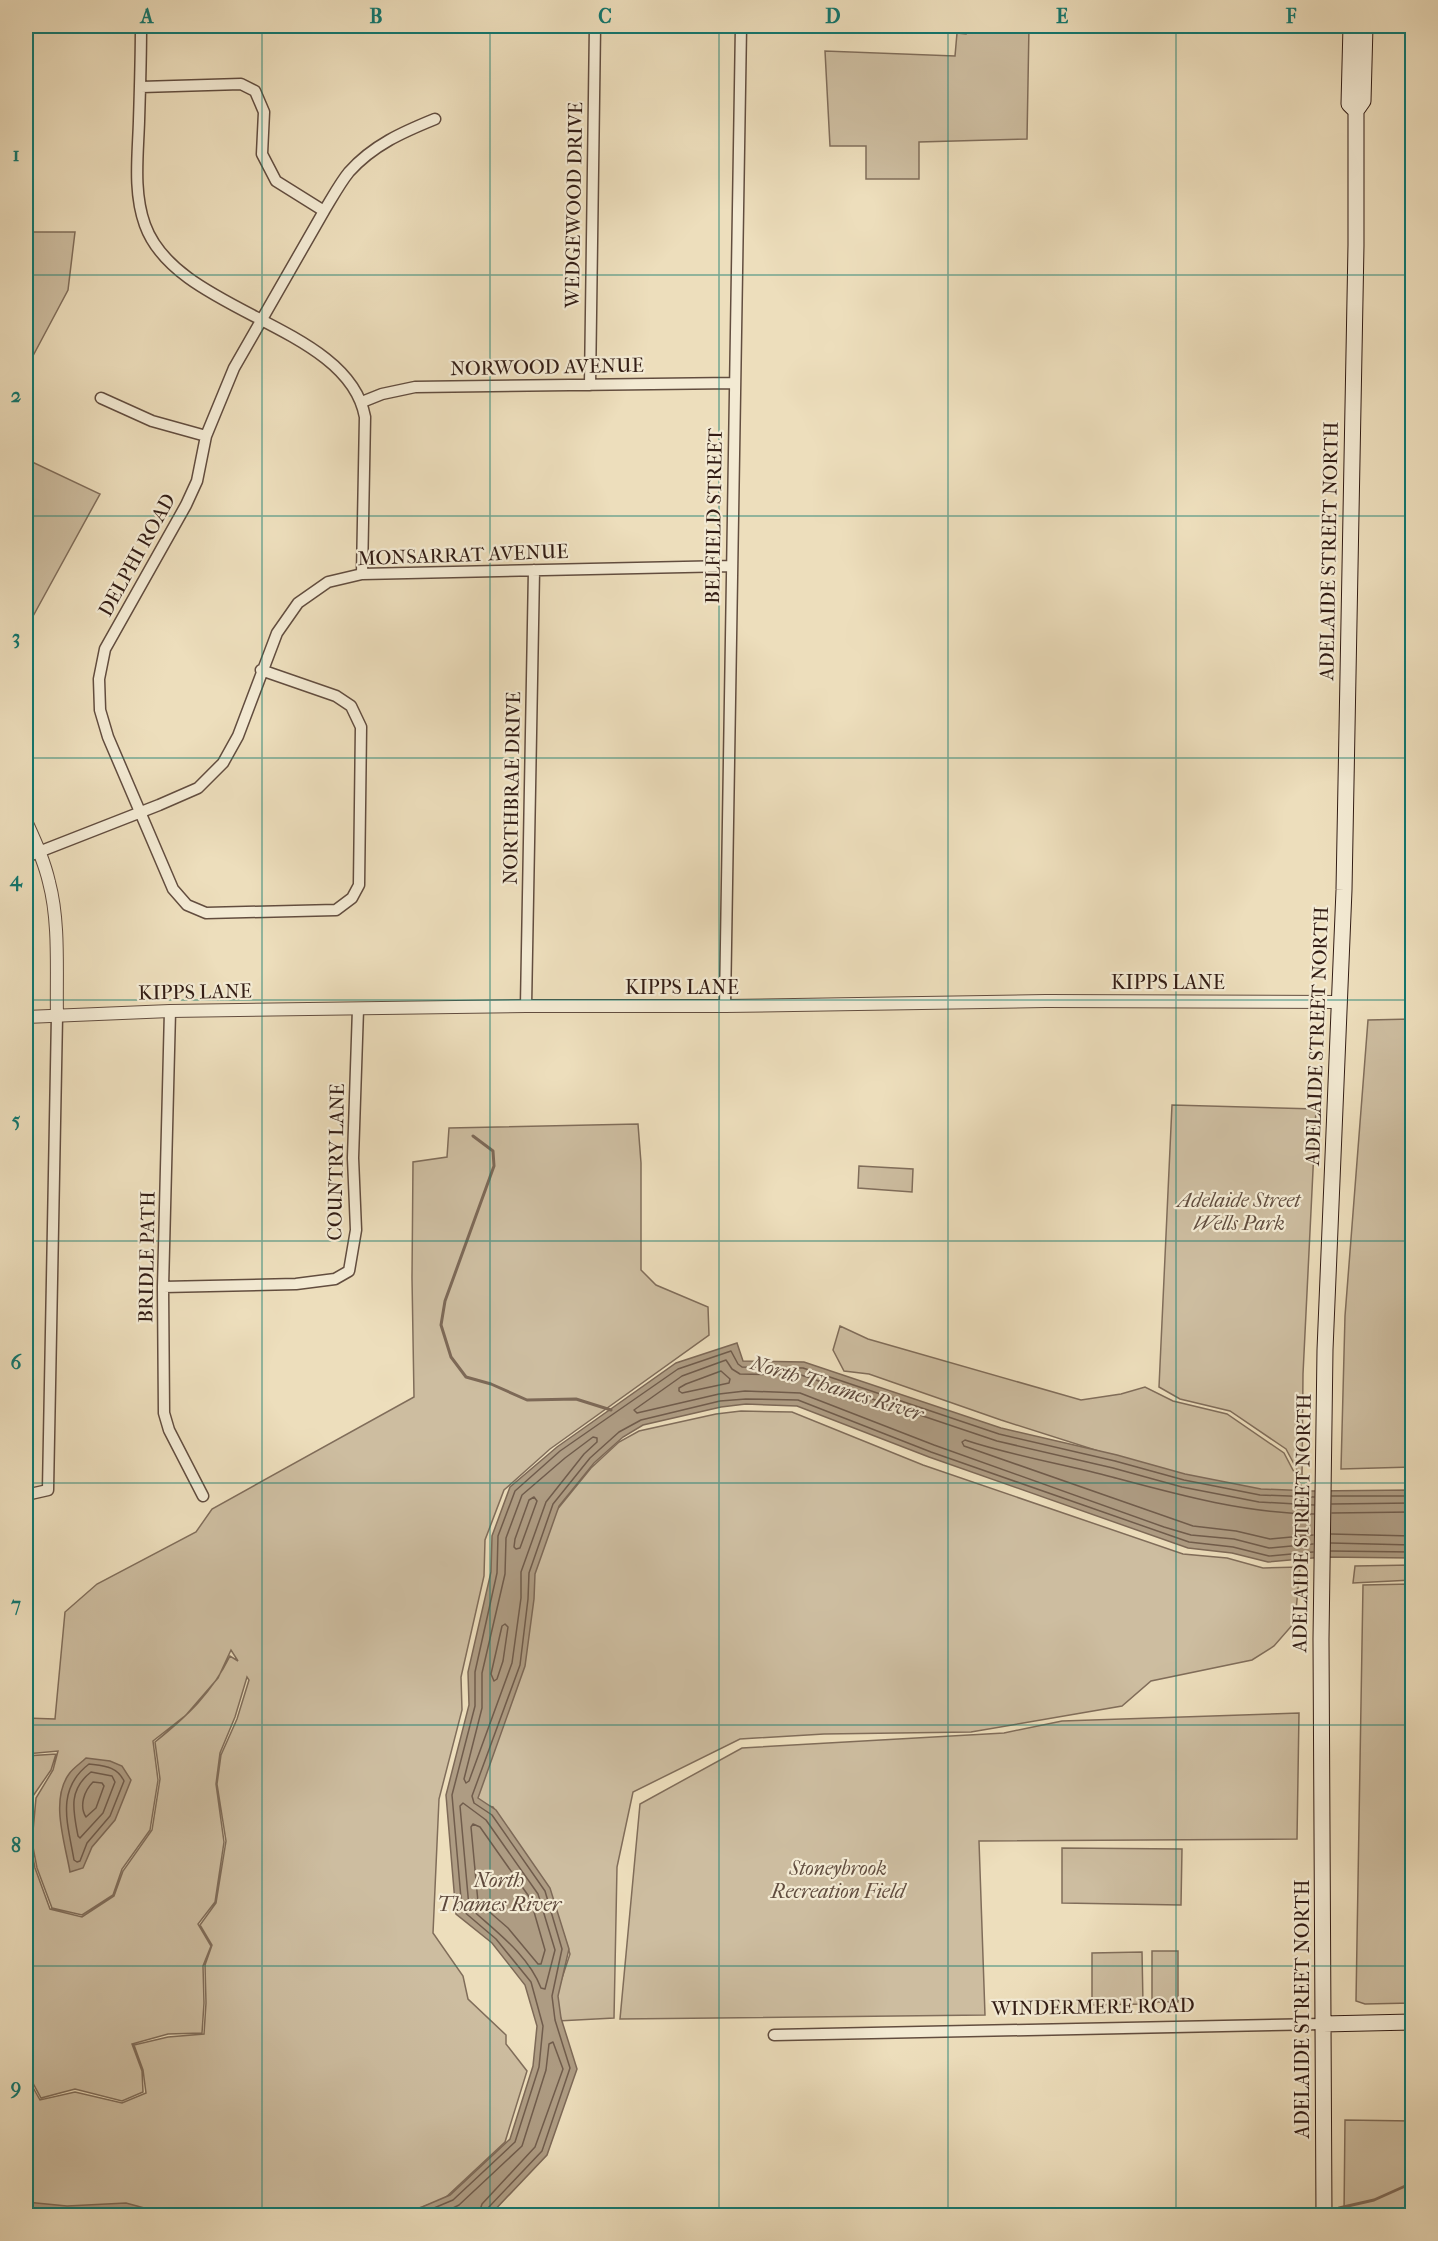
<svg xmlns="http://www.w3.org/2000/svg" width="1438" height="2241" font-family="'IM FELL French Canon',serif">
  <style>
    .green { fill: #cdbda0; stroke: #806d5a; stroke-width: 1.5 }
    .water { fill: #ae9c83; stroke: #7d6957; stroke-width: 1.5 }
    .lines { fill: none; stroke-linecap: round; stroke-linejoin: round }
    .shore { stroke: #705c4c; stroke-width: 1.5 }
    .stream { stroke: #7d6957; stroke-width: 3 }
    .minor-casing { stroke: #624d3f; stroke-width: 13 }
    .tertiary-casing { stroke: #624d3f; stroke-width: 14 }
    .secondary-casing { stroke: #331d15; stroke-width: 17 }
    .minor { stroke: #f3ead3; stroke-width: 10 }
    .tertiary { stroke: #f3ead3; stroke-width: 12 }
    .secondary { stroke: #f3ead3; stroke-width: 15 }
    .grid { fill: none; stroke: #0f766e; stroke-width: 1.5; stroke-opacity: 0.55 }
    .labels { text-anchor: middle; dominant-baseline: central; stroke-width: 4.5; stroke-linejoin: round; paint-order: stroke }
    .street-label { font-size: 20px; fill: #331d15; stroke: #f3ead3 }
    .park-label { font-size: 20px; font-style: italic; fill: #614d3f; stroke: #f3ead3 }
    .water-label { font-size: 21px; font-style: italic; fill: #5e493c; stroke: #f3ead3 }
    .neatline { fill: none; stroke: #0f766e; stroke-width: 2 }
    .grid-label { font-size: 20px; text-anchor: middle; font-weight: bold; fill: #0f766e }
  </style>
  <rect width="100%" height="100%" fill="#eddebc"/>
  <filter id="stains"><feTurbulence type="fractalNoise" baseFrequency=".00333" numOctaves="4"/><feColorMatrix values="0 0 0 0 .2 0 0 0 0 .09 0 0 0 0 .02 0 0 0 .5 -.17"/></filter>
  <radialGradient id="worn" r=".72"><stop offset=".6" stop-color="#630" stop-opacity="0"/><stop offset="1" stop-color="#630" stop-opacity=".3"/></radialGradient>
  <!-- green -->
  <path class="green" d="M966,26H1029L1027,139L919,142V179H866V146H830L825,51L955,56L957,33L966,34Z
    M26,232H75L68,290L26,369Z
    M26,435L30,461L100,494L26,629Z
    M1412,1019V1467L1341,1469L1345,1316L1368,1020Z
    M1172,1105L1316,1109L1303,1374L1302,1479L1286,1449L1230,1411L1180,1399L1159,1387Z
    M638,1124L641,1163V1270L656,1285L708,1307L709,1335L550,1449L504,1490L485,1540L484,1576L461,1677L462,1710L439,1799L433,1933L463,1976L468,1999L506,2035V2044L527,2071L505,2142L444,2199L401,2215L166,2216L26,2206V2075L40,2100L75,2092L122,2103L146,2093L143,2070L134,2045L168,2037L204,2034L206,2003L205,1965L212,1945L200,1925L216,1903L226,1841L217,1784L221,1755L237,1719L249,1680L247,1677L235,1717L220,1753L216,1784L224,1842L215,1902L198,1924L211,1946L203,1966L204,2003L202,2033L168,2034L132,2044L142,2071L143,2092L122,2101L75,2089L41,2098L26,2070V1756L56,1754L51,1770L33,1796L30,1842L35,1868L50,1909L82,1917L114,1896L123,1871L152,1830L160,1779L155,1742C187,1716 212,1693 230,1656L238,1661L231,1650L218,1678L186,1715L153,1741L158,1780L150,1830L122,1869L113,1895L82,1915L52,1908L37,1868L32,1842L36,1798L53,1770L58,1751L26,1754V1718L55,1719L65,1612L97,1584L196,1532L212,1509L414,1397L412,1278L413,1162L447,1157L449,1128Z
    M859,1166L913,1169L912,1192L858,1188Z
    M840,1326L868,1339L1081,1400L1121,1394L1145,1387L1173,1401L1227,1414L1284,1453L1306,1495L1256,1492L1180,1477L1001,1420L869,1374L844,1371L833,1350Z
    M741,1411L792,1412L923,1465L1183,1554L1227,1558L1263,1568L1300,1567L1295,1622L1274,1646L1252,1660L1151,1681L1122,1706L971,1732L824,1734L740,1739L633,1792L617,1867L614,2018L558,2021L555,1999L570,1954L550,1891L493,1807L474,1803L531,1579L556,1511L591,1468L619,1442L639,1431L716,1414Z
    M1412,1565V1580L1353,1583L1355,1566Z
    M1412,1584V2003L1365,2004L1356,2001L1363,1585Z
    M1299,1713L1297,1839L979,1841L985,2015L620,2019L640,1804L742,1748L1004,1733L1062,1721Z
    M1062,1848L1182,1849L1181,1905L1062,1903Z
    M1152,1951H1178V2002H1152Z
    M1142,1952L1143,2004L1092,2005V1953Z
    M1345,2120L1412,2121V2215H1344Z"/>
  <!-- water -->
  <path class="water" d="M737,1343L743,1361L804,1362L1001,1428L1117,1455L1185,1474L1261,1489L1312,1491L1412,1490V1558L1324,1557L1268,1562L1232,1553L1188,1548L929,1457L797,1406L746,1404L721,1407L643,1425L623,1437L594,1463L559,1506L535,1574L534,1599L525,1666L478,1798L496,1810L550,1888L569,1949L558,1996L561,2018L577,2069L547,2155L490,2215L394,2216L422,2207L450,2195L510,2139L533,2066L537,2026L525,1985L492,1943L456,1914L446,1795L469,1705L468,1672L491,1572L492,1536L510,1487L557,1447L676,1363Z
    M86,1758L110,1761L122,1766L131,1780L115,1820L92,1847L83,1868L70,1872C65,1843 50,1800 69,1774C73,1768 81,1763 86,1758Z
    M26,2202L67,2206L126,2203L159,2212L189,2215H26Z"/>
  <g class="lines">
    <!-- shore -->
    <path class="shore" d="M721,1371L730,1379L729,1383L682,1393L679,1391V1388L686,1384Z
      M593,1437L597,1438V1442L584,1454L546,1502L521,1572V1598L512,1663L469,1781L466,1783L464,1779L482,1708V1673L505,1574L506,1538L522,1495L565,1458Z
      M1332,1496H1412
      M534,1497L537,1501L520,1548L516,1549L514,1547L515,1539L529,1500Z
      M1332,1504L1412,1503
      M1332,1513L1412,1512
      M1331,1534L1412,1536
      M1313,1535L1270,1539L1236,1531L1193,1526L964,1446L962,1442L965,1440C1013,1456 1063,1464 1112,1477C1179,1495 1244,1513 1314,1514
      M1331,1543L1412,1545
      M1313,1544L1269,1548L1234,1539L1191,1535L1164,1527L934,1445L800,1393L745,1391L719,1394L637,1413L634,1410L682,1376L726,1360L732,1369L740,1374L801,1375L997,1441L1113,1468L1182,1487L1259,1502L1314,1505
      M1331,1551L1412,1552
      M505,1624L508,1627L503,1661L497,1679L494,1681L491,1674L502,1626Z
      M89,1764C104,1766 117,1766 124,1781L110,1816L87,1843L80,1861L77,1862L74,1860C68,1824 55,1790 89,1764Z
      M91,1772L112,1776L115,1782L103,1813L80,1838L78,1836C73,1810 68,1790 91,1772Z
      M93,1782L102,1783L104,1786L96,1808L86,1817C79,1806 84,1791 93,1782Z
      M463,1803L486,1820L538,1894L555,1950L545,1989L541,1988C528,1954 495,1931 469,1907L460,1806Z
      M473,1824L480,1827L530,1898L545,1950L541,1964H538L508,1928L478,1902L471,1827Z
      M26,2208L67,2212L125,2209L149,2216
      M415,2216L453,2200L515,2142L539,2067L543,2026L531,1982L496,1939L462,1910L452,1795L475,1706V1672L497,1573L498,1536L515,1491L560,1451L678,1369L731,1351L738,1364L742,1367L803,1368L999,1434L1115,1461L1184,1480L1260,1495L1314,1497
      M437,2216L459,2205L522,2146L546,2070L549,2044L553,2042L563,2069L535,2147L482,2204L478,2216
      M486,2216L487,2209L542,2151L570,2068L555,2020L552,1996L562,1949L545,1891L492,1815L474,1803L472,1796L520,1665L528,1599L529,1573L553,1504L590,1458L619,1432L641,1420L720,1401L746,1399L798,1400L931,1452L1189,1542L1233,1547L1269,1556L1313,1552"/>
    <!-- stream -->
    <path class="stream" d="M473,1136L493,1151L494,1166L445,1301L441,1325L451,1357L466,1377L491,1384L527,1400L576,1399L611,1410
      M1339,2208L1374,2200L1412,2183"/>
    <!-- minor casing -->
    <g class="minor-casing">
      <path id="minor" d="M141,26C141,57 140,89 139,121C138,155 133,192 145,225C177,314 348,324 365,417L362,574
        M141,87L241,84L255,91L264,112L262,154L276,181L324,211L234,368L206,436L197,481L186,505L105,649L99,679L100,710L108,737L173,889L187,905L206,913L336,910L352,898L359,885L361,727L351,706L336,696L261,670
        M324,211C332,198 340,183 349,172C373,145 403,132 435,119
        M590,385L595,26
        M101,398L152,421L206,436
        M362,402L382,394L415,387L734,383
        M26,857L159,805L198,788L223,763L238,736L277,633L298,603L328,582L362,574L731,566
        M526,1006L534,570
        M725,1006L741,26
        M170,1011L163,1287L164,1413L169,1430L203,1496
        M163,1287L296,1284L335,1279L349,1271L356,1230L353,1158L358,1009
        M26,1495L48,1490L57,1016
        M774,2035L1323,2024"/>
    </g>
    <!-- tertiary casing -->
    <g class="tertiary-casing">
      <path id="tertiary" d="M26,821C35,841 44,860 49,882C60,923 56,974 57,1016
        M26,1017L170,1011L526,1006H725L1046,1001L1338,1002"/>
    </g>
    <!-- secondary casing -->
    <g class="secondary-casing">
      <path id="secondary" d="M1351,26L1349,104L1356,111
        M1323,2024L1412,2022
        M1324,2216L1321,1639L1325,1350L1344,890L1356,245V111L1363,101L1365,26"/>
    </g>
    <!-- minor -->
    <use href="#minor" class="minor"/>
    <!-- tertiary -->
    <use href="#tertiary" class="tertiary"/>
    <!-- secondary -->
    <use href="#secondary" class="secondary"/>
  </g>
  <!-- grid -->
  <path class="grid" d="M262,26V2216M490,26V2216M719,26V2216M948,26V2216M1176,26V2216M26,275H1412M26,516H1412M26,758H1412M26,1000H1412M26,1241H1412M26,1483H1412M26,1725H1412M26,1966H1412"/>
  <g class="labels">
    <!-- street labels -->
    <g class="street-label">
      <text transform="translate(574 205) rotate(-89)">WEDGEWOOD DRIVE</text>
      <text transform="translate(547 367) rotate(-1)">NORWOOD AVENUE</text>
      <text transform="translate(714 516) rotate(-89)">BELFIELD STREET</text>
      <text transform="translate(1329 551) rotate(-89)">ADELAIDE STREET NORTH</text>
      <text transform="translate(137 555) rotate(-61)">DELPHI ROAD</text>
      <text transform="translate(463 555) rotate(-2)">MONSARRAT AVENUE</text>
      <text transform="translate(512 788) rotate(-89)">NORTHBRAE DRIVE</text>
      <text x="1168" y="982">KIPPS LANE</text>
      <text x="682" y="987">KIPPS LANE</text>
      <text transform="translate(195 992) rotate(-1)">KIPPS LANE</text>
      <text transform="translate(1317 1036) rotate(-88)">ADELAIDE STREET NORTH</text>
      <text transform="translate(336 1162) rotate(-89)">COUNTRY LANE</text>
      <text transform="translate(147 1257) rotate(-89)">BRIDLE PATH</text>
      <text transform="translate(1302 1523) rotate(-89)">ADELAIDE STREET NORTH</text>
      <text transform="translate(1093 2007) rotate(-1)">WINDERMERE ROAD</text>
      <text transform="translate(1302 2009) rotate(-90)">ADELAIDE STREET NORTH</text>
    </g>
    <!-- park labels -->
    <g class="park-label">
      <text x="1239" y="1200">Adelaide Street<tspan x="1239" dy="23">Wells Park</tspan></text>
      <text x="838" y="1868">Stoneybrook<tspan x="838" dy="23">Recreation Field</tspan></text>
    </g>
    <!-- water labels -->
    <g class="water-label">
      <text transform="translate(837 1388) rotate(17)">North Thames River</text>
      <text x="499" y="1880">North<tspan x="499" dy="24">Thames River</tspan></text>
    </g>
  </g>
  <!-- margin -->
  <rect width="1438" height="2241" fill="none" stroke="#eddebc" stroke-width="66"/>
  <rect x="33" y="33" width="1372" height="2175" class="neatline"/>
  <g class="grid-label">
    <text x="147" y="23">A</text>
    <text x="376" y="23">B</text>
    <text x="605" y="23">C</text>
    <text x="833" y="23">D</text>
    <text x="1062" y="23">E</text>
    <text x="1291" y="23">F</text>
    <text x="16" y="161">1</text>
    <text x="16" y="402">2</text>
    <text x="16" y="644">3</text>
    <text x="16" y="886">4</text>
    <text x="16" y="1127">5</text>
    <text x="16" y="1369">6</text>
    <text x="16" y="1611">7</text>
    <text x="16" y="1852">8</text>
    <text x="16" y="2094">9</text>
  </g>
  <rect width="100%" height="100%" filter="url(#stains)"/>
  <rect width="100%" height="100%" fill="url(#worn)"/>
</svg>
